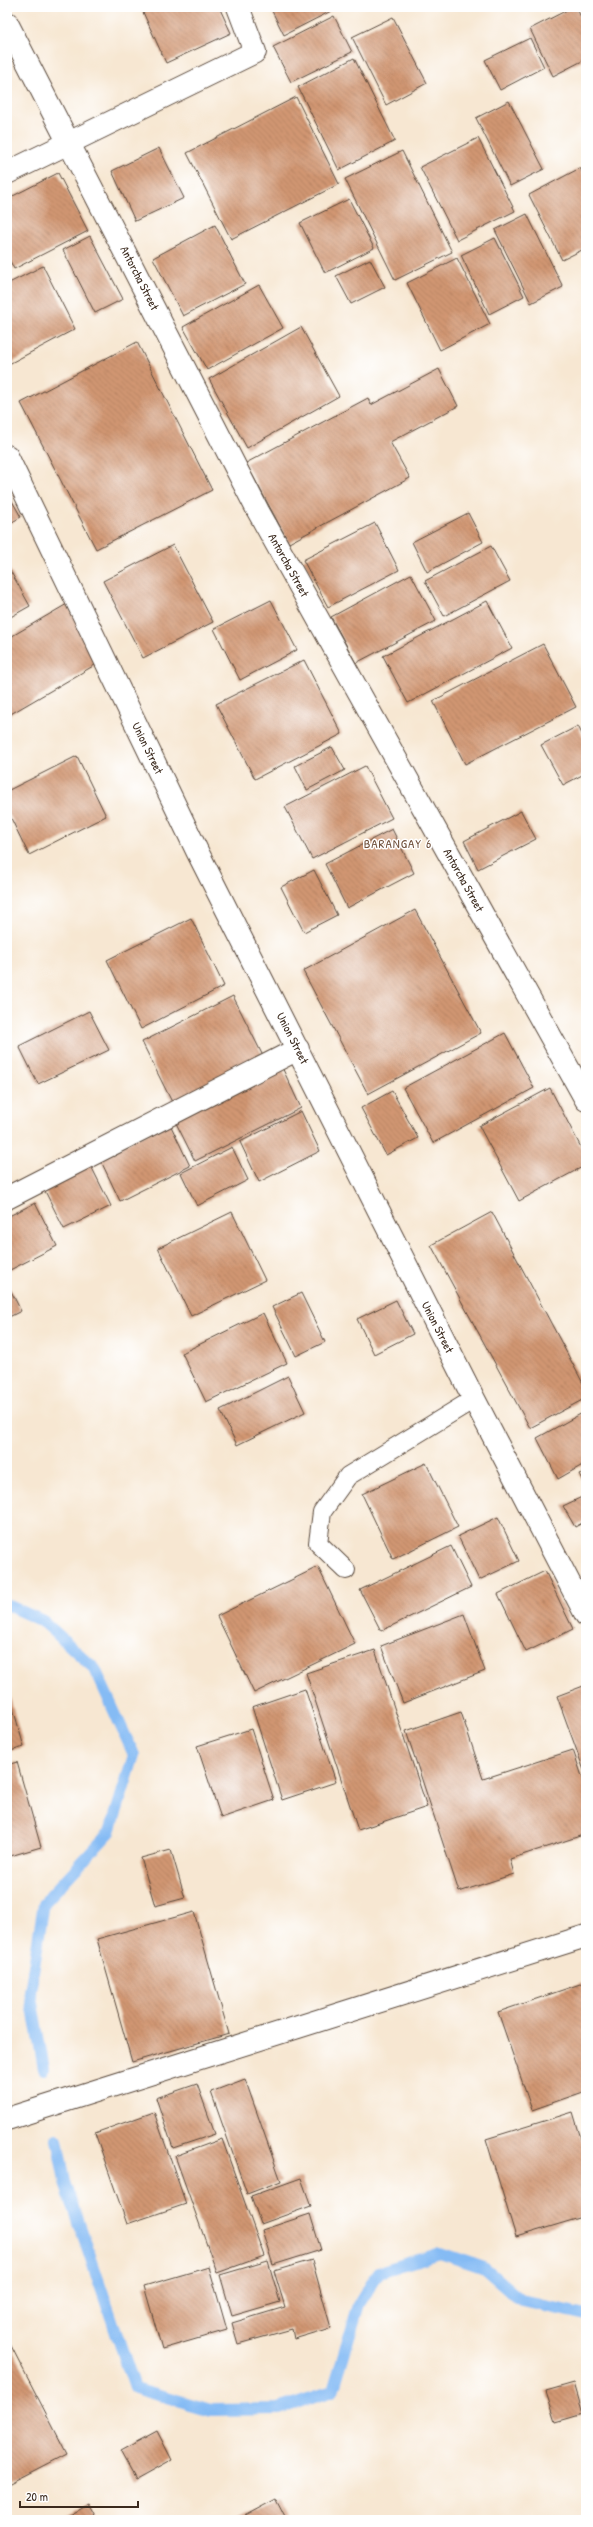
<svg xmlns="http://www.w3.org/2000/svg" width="593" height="2527" font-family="'Patrick Hand',sans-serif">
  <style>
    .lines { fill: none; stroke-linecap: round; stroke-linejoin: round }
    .stream { stroke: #85bbf4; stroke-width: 12 }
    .building { fill: url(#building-back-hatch) }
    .service-casing { stroke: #574639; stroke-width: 20 }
    .minor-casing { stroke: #574639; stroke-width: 24 }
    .tertiary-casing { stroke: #574639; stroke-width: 24 }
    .secondary-casing { stroke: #574639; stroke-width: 24 }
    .service { stroke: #fff; stroke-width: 18 }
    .minor { stroke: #fff; stroke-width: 22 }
    .tertiary { stroke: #fff; stroke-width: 22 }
    .secondary { stroke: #fff; stroke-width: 22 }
    .labels { text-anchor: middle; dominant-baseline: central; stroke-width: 3; stroke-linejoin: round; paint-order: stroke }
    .street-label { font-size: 12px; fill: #3b2a1e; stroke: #fff }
    .neighbourhood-label { font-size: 13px; letter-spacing: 1px; fill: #70503b; stroke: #fff }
  </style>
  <defs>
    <pattern id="building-back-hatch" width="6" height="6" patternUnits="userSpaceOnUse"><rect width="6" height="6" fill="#d19672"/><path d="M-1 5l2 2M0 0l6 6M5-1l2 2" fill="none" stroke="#ab7b5d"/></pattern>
  </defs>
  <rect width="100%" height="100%" fill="#fff"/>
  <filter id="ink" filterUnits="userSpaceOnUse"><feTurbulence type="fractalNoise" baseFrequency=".025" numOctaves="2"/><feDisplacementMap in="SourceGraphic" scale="8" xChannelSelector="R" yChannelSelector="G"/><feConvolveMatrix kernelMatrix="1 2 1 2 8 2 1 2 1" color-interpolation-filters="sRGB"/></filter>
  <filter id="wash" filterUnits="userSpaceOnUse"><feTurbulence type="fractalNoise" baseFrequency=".012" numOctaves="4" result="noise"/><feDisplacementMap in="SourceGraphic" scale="16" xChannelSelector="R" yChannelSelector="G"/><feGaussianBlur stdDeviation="0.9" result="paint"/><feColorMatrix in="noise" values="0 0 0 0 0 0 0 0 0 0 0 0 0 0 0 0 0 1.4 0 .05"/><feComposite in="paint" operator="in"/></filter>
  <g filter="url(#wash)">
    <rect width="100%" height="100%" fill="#f7e7d2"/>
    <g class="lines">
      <!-- stream -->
      <path class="stream" d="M7,1605L43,1621L95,1669L134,1755L110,1832L44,1903L30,1992L44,2069
        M57,2139L65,2182L135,2388L211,2410L278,2409L333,2391L359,2304L379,2272L440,2253L484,2268L522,2301L586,2315"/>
    </g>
    <g id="blocks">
      <!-- building -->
      <path class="building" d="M148,7H219L231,33L166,63L142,10Z
        M270,7H339L284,35Z
        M573,7H576L586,27V59L553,76L530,29Z
        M334,16L352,52L291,82L273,47Z
        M393,17L427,83L386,105L352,37Z
        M530,38L544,67L500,90L485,60Z
        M354,58L395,141L339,170L298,87Z
        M296,97L339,184L231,239L187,153Z
        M509,101L544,169L510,186L476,118Z
        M478,138L515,211L457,240L420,167Z
        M159,148L184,198L135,221L112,171Z
        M402,151L452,252L395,280L345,179Z
        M580,168L586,179V248L562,260L529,195Z
        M58,173L88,231L14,269L7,255V199Z
        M349,199L374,248L325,273L300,223Z
        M527,214L563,287L531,303L495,230Z
        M215,225L245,284L183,316L153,258Z
        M90,236L123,299L95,313L63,250Z
        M495,238L524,296L489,314L461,255Z
        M457,258L490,324L440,350L407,283Z
        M370,259L385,287L351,304L336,276Z
        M43,266L75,329L7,365V284Z
        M259,285L283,328L207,370L183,327Z
        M301,327L339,396L247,448L209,379Z
        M137,342L212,490L96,549L21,403Z
        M439,369L458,406L390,442L410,478L289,543L246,463L368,398L371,405Z
        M7,492L21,517L7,525Z
        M468,513L483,542L427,572L412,542Z
        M375,523L399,570L328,607L303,560Z
        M173,545L213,622L143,658L103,581Z
        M491,546L510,581L444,616L425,581Z
        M7,565L30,606L7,619Z
        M411,574L436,621L356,663L331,617Z
        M271,600L297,650L240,680L214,629Z
        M487,601L512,648L408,703L383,656Z
        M67,604L100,662L9,715L7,711V639Z
        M543,644L576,707L465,764L433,701Z
        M304,660L342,734L255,779L216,704Z
        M578,726L586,742V773L563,785L541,745Z
        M332,747L345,770L307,790L295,766Z
        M77,756L106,816L29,855L7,810V791Z
        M365,766L392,818L312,859L285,807Z
        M521,811L536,839L478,869L464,841Z
        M392,829L414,873L347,908L325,864Z
        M314,870L337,915L304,932L281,887Z
        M415,910L481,1033L368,1094L303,971Z
        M191,918L224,986L141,1029L107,960Z
        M233,996L264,1058L173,1104L142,1042Z
        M89,1011L109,1050L38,1084L19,1046Z
        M505,1033L534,1088L433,1143L403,1088Z
        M280,1063L301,1108L195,1161L173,1117Z
        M550,1088L586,1157V1165L519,1201L479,1126Z
        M392,1091L418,1138L386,1155L361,1108Z
        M301,1111L320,1151L259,1182L240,1142Z
        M169,1122L190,1166L120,1201L99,1157Z
        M232,1147L248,1180L197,1206L181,1173Z
        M89,1162L111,1206L64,1229L42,1185Z
        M35,1203L57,1246L10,1270L7,1265V1217Z
        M232,1212L265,1280L191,1316L158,1248Z
        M492,1212L586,1389V1398L530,1428L431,1245Z
        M7,1283L21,1311L7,1318Z
        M301,1293L325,1342L296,1356L272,1307Z
        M396,1300L413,1334L374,1354L357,1319Z
        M263,1313L287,1363L206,1402L182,1353Z
        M288,1376L305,1412L237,1445L220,1410Z
        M586,1411V1463L558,1479L537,1438Z
        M426,1463L458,1527L393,1559L362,1494Z
        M586,1471V1487L579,1474Z
        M584,1496L586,1500V1521L575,1527L563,1506Z
        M498,1517L519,1561L479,1580L458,1536Z
        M451,1546L471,1587L381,1631L360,1590Z
        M318,1567L355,1644L254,1693L217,1616Z
        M545,1571L573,1629L526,1652L498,1594Z
        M464,1614L485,1671L403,1703L381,1646Z
        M375,1650L427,1807L358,1830L306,1673Z
        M586,1685V1776L557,1696Z
        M305,1689L336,1782L282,1800L252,1707Z
        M9,1694L24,1747L7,1752V1695Z
        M461,1712L483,1779L573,1750L586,1788V1834L510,1859L514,1874L459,1892L406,1731Z
        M251,1729L274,1800L221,1818L197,1746Z
        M17,1762L41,1847L7,1857V1765Z
        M171,1850L185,1898L155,1906L141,1858Z
        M194,1912L229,2034L132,2062L97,1939Z
        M586,1982V2091L532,2110L498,2012Z
        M245,2079L281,2181L247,2194L211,2092Z
        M197,2084L215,2134L173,2148L156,2098Z
        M154,2112L186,2204L127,2224L95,2133Z
        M573,2112L586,2155V2216L516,2237L486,2139Z
        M222,2139L264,2256L217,2273L175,2156Z
        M301,2178L311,2206L261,2224L251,2196Z
        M310,2214L321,2250L273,2265L262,2230Z
        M312,2260L331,2328L294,2339L292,2329L238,2344L232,2323L285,2307L274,2271Z
        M268,2261L280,2302L232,2316L220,2275Z
        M209,2267L227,2330L162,2349L144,2286Z
        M7,2338L67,2454L7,2485Z
        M574,2383L583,2414L556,2422L546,2391Z
        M157,2431L172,2460L136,2480L120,2451Z
        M276,2499L287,2520H237Z
        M88,2504L97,2520H59Z"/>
    </g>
  </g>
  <g filter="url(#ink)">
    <use href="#blocks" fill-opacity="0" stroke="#574639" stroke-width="1"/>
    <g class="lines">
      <!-- service casing -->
      <g class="service-casing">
        <path id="service" d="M346,1570L318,1543L322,1512L348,1476L474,1399"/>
      </g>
      <!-- minor casing -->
      <g class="minor-casing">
        <path id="minor" d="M7,173L255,52L238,7
          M7,456L198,853L474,1399L586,1615
          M7,1198L298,1049"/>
      </g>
      <!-- tertiary casing -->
      <g class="tertiary-casing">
        <path id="tertiary" d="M7,2119L586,1936"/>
      </g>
      <!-- secondary casing -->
      <g class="secondary-casing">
        <path id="secondary" d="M7,23L258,511L586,1100"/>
      </g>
      <!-- service -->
      <use href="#service" class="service"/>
      <!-- minor -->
      <use href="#minor" class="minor"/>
      <!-- tertiary -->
      <use href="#tertiary" class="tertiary"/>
      <!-- secondary -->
      <use href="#secondary" class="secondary"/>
    </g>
  </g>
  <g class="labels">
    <!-- street labels -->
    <g class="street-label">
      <text transform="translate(140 278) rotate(63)">Antorcha Street</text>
      <text transform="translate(289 565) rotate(61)">Antorcha Street</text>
      <text transform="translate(148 748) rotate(64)">Union Street</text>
      <text transform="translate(464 880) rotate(61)">Antorcha Street</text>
      <text transform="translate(293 1038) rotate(63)">Union Street</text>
      <text transform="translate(438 1327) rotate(63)">Union Street</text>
    </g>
    <!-- neighbourhood labels -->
    <g class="neighbourhood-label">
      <text x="398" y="843">BARANGAY 6</text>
    </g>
  </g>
  <!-- margin -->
  <rect width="593" height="2527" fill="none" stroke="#fff" stroke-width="24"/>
  <!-- scale -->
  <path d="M20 2501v6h118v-6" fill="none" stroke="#3b2a1e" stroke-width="2"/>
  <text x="26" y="2501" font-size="12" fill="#3b2a1e" stroke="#ffffff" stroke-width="3" paint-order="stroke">20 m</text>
</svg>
